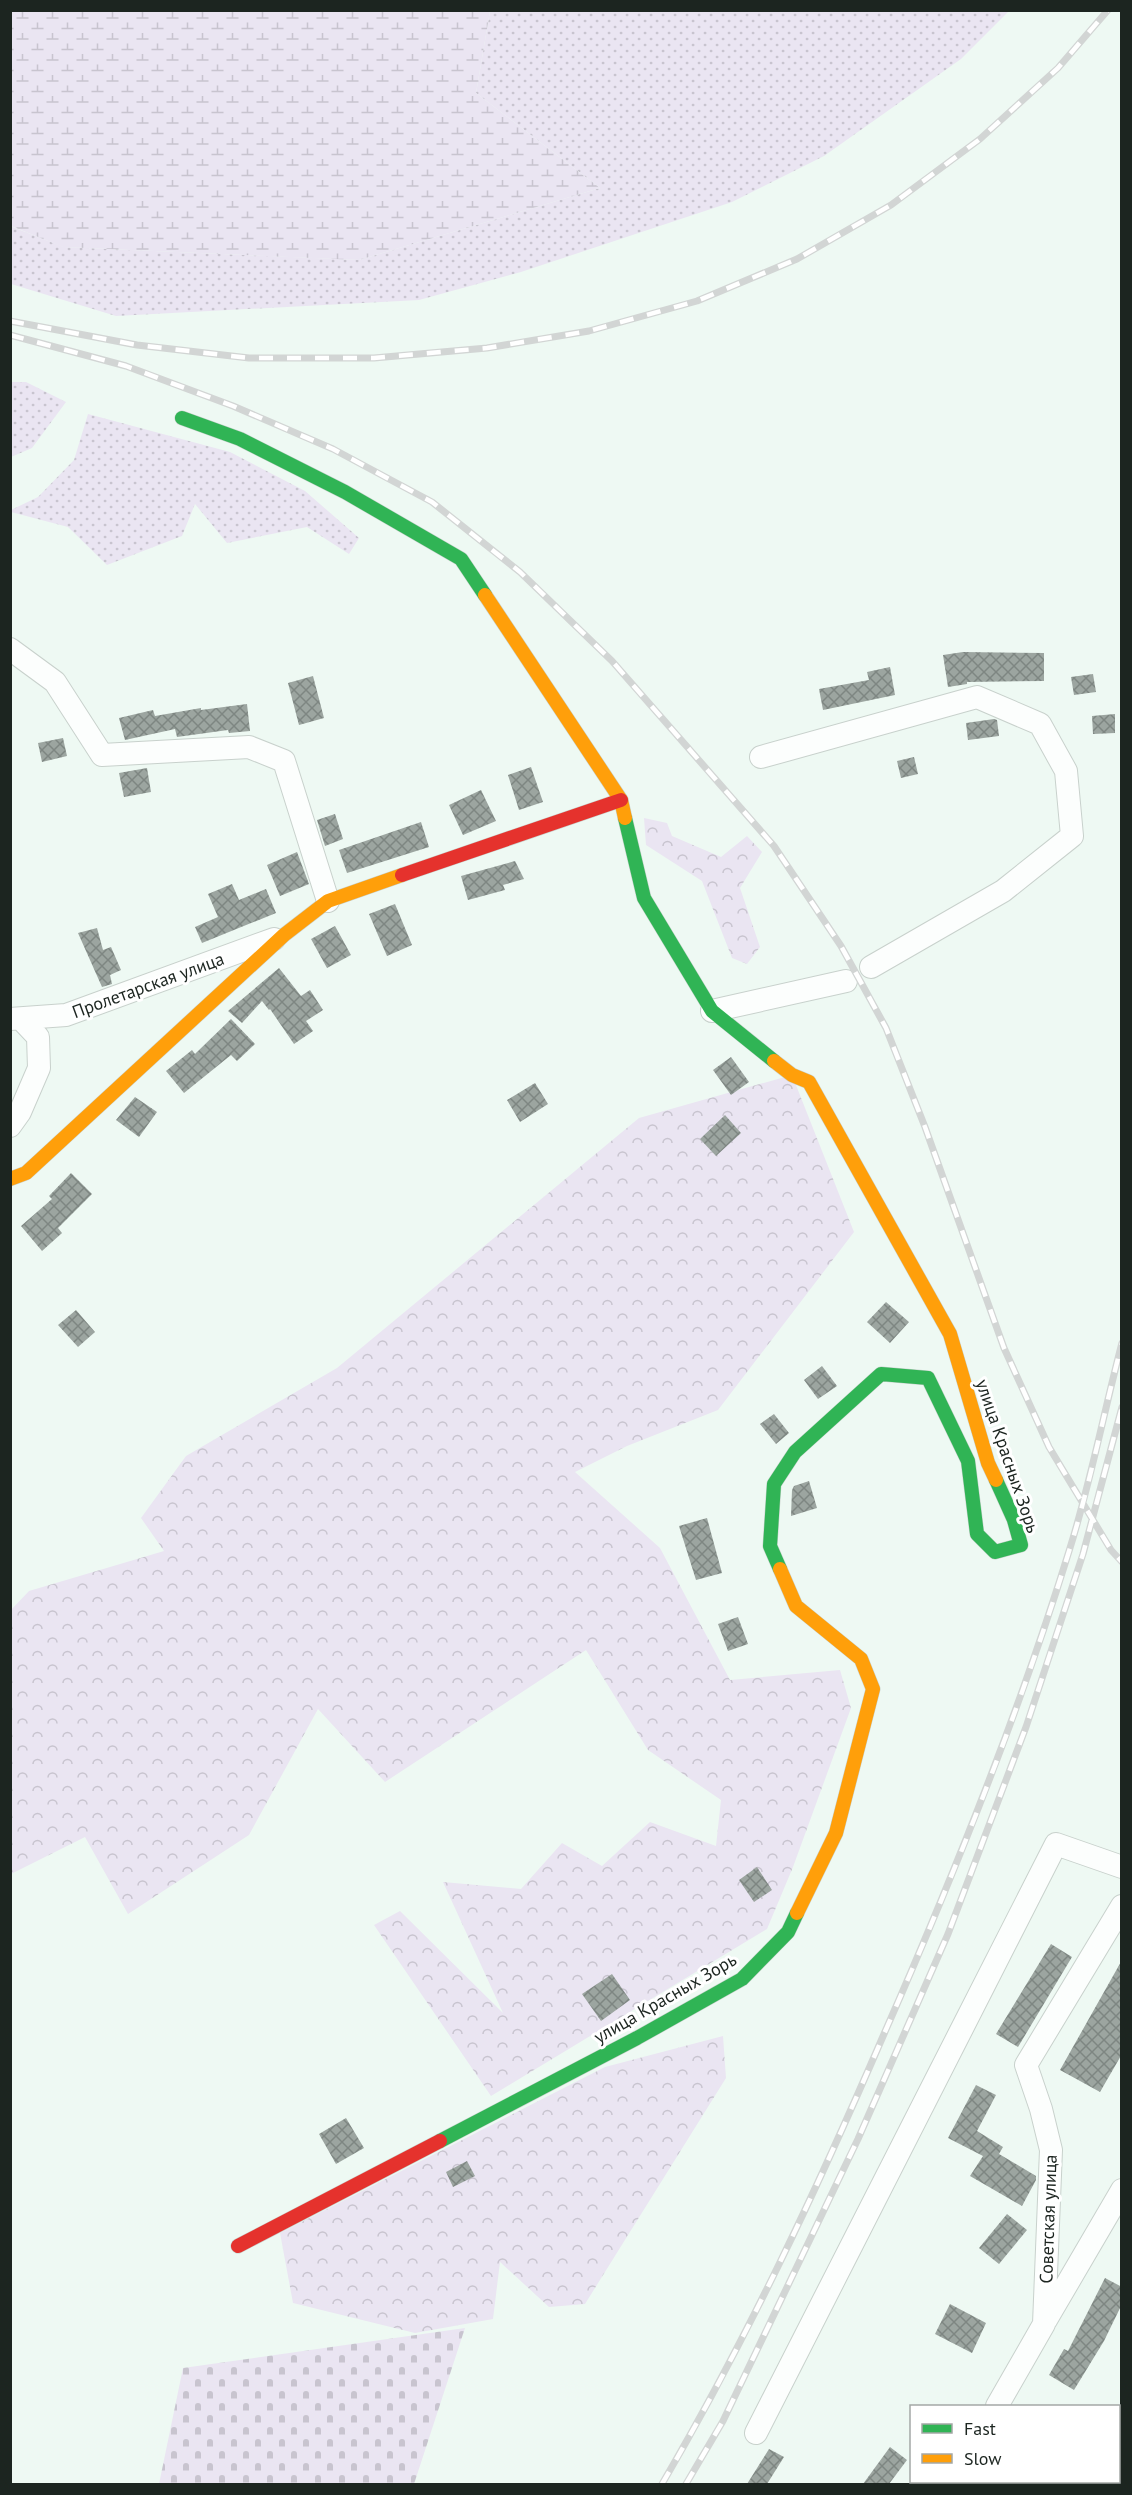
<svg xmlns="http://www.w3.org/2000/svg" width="1132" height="2495" font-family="'PT Sans',sans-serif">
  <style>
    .grass { fill: url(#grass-dots) }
    .forest { fill: url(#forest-crowns) }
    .wetland { fill: url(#wetland-marsh) }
    .cemetery { fill: url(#cemetery-stones) }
    .building { fill: url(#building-cross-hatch) }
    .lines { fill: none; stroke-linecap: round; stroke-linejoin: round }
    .street-casing { stroke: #c8d1cc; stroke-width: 24 }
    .fast-casing { stroke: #c8d1cc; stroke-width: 15 }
    .slow-casing { stroke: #c8d1cc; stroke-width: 15 }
    .jam-casing { stroke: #c8d1cc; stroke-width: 15 }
    .street { stroke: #fcfefd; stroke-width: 22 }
    .fast { stroke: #30b455; stroke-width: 14 }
    .slow { stroke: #ff9f0a; stroke-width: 14 }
    .jam { stroke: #e5322d; stroke-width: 14 }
    .rail-casing { stroke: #d2d5d4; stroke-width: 7 }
    .rail { stroke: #fff; stroke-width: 4.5; stroke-dasharray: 14; stroke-linecap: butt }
    .labels { text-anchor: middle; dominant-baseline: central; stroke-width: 6; stroke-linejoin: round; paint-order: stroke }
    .street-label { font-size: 18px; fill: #1c2520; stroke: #fff }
  </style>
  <defs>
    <pattern id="grass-dots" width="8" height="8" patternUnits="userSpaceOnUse" patternTransform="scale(1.5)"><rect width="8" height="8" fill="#eae5f2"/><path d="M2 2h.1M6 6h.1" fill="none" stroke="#c8c4cf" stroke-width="1.8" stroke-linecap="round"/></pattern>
    <pattern id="forest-crowns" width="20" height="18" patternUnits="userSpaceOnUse" patternTransform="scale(1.5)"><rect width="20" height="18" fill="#eae5f2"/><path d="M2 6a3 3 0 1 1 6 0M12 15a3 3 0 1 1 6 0" fill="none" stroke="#c8c4cf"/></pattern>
    <pattern id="wetland-marsh" width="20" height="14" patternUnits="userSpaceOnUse" patternTransform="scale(1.5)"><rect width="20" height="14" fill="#eae5f2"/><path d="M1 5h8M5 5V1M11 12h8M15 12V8" fill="none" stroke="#c8c4cf"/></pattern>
    <pattern id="cemetery-stones" width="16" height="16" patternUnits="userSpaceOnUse" patternTransform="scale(1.5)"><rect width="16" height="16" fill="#eae5f2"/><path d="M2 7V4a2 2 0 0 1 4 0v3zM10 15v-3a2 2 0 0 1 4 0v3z" fill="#c8c4cf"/></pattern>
    <pattern id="building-cross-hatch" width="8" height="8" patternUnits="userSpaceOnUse" patternTransform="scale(1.5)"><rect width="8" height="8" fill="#9ca5a0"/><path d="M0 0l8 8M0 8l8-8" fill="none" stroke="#7e8682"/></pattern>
  </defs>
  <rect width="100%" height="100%" fill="#eef9f3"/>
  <!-- grass -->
  <path class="grass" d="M490,11H1009L961,59L824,156L732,202L521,272L419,300L116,316L11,284L10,226L64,247L359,260L600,188L476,93Z
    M11,382H26L66,402L32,448L11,457Z
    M88,414L230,452L305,491L359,538L349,554L307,527L227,543L195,504L182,536L107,565L68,527L11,512V510L38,497L74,460Z"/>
  <!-- forest -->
  <path class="forest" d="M644,818L667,823L672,836L721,857L747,836L762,852L740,888L760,947L747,964L732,958L702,881L646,845Z
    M792,1075L854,1232L718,1410L627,1446L575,1472L660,1548L730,1680L840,1670L851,1708L793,1867L767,1929L491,2096L374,1925L400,1911L503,2013L443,1882L521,1889L562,1843L602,1866L650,1822L716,1846L721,1800L648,1750L586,1650L385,1782L318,1709L249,1835L128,1914L85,1837L11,1874V1610L29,1591L164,1551L141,1518L186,1456L337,1368L639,1118Z
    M723,2036L726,2078L585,2304L549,2307L500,2262L493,2319L415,2333L293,2303L280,2233L605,2067Z"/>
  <!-- wetland -->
  <path class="wetland" d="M10,11H490L476,93L600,188L359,260L63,247L11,226Z"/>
  <!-- cemetery -->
  <path class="cemetery" d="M465,2328L414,2484H159L183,2368Z"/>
  <!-- building -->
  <path class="building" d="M963,652L1044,653V681L967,682V684L948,687L943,655Z
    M890,667L895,695L823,710L819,689L869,680L867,672Z
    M1093,674L1096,692L1074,695L1071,677Z
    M313,676L324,718L299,725L288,683Z
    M247,704L250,731L229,733L228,730L177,737L175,729L125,740L119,718L153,710L155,716L201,708V710Z
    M1115,714V733L1093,734L1092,716Z
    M994,719L997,720L999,736L968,740L966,723Z
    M63,738L67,756L42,762L38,743Z
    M914,757L918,774L901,778L897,761Z
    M531,767L543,802L519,810L508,775Z
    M147,768L151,792L124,797L119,773Z
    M481,790L496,821L463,835L449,805Z
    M335,814L343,839L325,846L317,820Z
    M421,822L429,847L347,873L339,850Z
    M297,852L309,884L280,896L267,865Z
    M515,861L524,879L503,885L505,890L468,900L461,876Z
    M232,884L239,900L266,889L276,913L202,943L195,927L218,917L208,894Z
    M395,904L412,945L387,956L369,914Z
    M335,926L351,955L327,968L311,939Z
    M97,928L103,950L111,947L121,970L110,975L112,984L102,987L78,933Z
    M279,968L301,996L310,990L323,1010L306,1021L313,1031L294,1044L270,1009L269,1010L262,1001L242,1023L228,1011Z
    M231,1019L255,1044L237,1061L231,1055L184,1093L166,1071L192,1050L195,1054Z
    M731,1057L749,1082L731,1095L713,1070Z
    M535,1083L548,1104L520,1122L507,1100Z
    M135,1097L157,1112L139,1137L116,1120Z
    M725,1115L741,1133L716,1156L700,1139Z
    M71,1173L92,1194L58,1228L62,1233L42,1251L21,1226L52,1199L49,1196Z
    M886,1302L909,1322L890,1343L867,1322Z
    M76,1310L95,1332L78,1347L58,1325Z
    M822,1366L837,1386L818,1399L804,1380Z
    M774,1414L789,1433L776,1444L760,1424Z
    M809,1481L817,1508L791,1516L792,1490L794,1486Z
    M707,1518L722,1573L696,1580L679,1526Z
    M738,1617L748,1644L728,1651L718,1624Z
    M757,1867L772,1890L754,1902L739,1880Z
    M1051,1944L1072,1957L1018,2047L996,2034Z
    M1122,1960V2054L1100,2092L1060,2070Z
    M612,1974L630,2000L601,2021L582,1994Z
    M976,2085L996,2095L977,2131L1003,2147L999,2154L1036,2176V2180L1022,2206L970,2176L983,2156L948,2138Z
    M346,2118L364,2148L336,2164L319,2134Z
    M467,2161L475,2176L453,2187L446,2172Z
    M1007,2214L1027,2230L999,2264L979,2248Z
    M1105,2278L1122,2287V2304L1104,2341L1074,2390L1049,2375L1064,2349L1068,2351Z
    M950,2304L986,2323L972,2353L935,2334Z
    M890,2447L907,2460L889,2484H863Z
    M769,2449L784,2457L767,2484H747Z"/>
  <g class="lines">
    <!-- street casing -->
    <g class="street-casing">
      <path id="street" d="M10,649L55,682L102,755L249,747L284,761L328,901
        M761,757L977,697L1040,724L1066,771L1072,836L1003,891L871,967
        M712,1011L846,981
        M10,1019L66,1015L274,939
        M10,1126L20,1112L39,1068L38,1037L21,1019
        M1046,2320L1122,2190
        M997,2406L1044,2324L1051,2150L1041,2109L1026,2065L1122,1906
        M756,2433L1056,1844L1122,1867
        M1118,2450L1122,2447
        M953,2484L955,2482
        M1083,2484L1086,2482"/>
    </g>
    <!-- fast casing -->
    <g class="fast-casing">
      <path id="fast" d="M182,418L240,439L345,492L461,559L485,595
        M625,818L644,898L712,1011L774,1061
        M780,1569L770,1546L774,1484L795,1452L881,1374L928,1378L968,1461L977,1534L995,1552L1021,1545L1014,1520L996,1480
        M440,2141L637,2038L742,1979L788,1932L797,1913"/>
    </g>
    <!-- slow casing -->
    <g class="slow-casing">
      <path id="slow" d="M485,595L621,800L625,818
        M774,1061L792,1075L809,1082L950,1334L988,1463L996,1480
        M10,1179L26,1173L284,935L328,901L402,875
        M780,1569L796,1606L861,1659L873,1689L836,1833L797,1913"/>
    </g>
    <!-- jam casing -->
    <g class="jam-casing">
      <path id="jam" d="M402,875L621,800
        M238,2246L440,2141"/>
    </g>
    <!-- street -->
    <use href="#street" class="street"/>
    <!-- fast -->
    <use href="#fast" class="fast"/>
    <!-- slow -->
    <use href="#slow" class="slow"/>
    <!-- jam -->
    <use href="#jam" class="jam"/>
    <!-- rail casing -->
    <g class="rail-casing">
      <path id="rail" d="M10,321L137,345L249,358H374L487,348L589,331L697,301L797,259L891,205L980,139L1058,68L1108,10
        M10,335L126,366L233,406L333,449L432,502L520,572L612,661L774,846L841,946L886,1028L925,1127L1004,1348L1049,1447L1111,1550L1122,1562
        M662,2484C746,2341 818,2187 884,2034C954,1875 1019,1714 1070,1548C1091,1481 1104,1411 1122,1343
        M686,2484L723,2421L858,2139L948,1934L1026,1727L1083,1554L1122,1407"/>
    </g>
    <!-- rail -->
    <use href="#rail" class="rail"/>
  </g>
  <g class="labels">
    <!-- street labels -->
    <g class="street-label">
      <text transform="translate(148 985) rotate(-20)">Пролетарская улица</text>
      <text transform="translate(1008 1456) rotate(71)">улица Красных Зорь</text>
      <text transform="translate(665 1998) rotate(-30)">улица Красных Зорь</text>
      <text transform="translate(1048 2219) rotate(-88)">Советская улица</text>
    </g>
  </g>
  <!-- border -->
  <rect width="1132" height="2495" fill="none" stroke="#1c2520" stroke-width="24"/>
  <!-- legend -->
  <rect x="910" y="2405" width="210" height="78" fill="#ffffff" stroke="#a4a8a6" stroke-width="1.5"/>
  <rect x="922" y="2424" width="30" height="9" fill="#30b455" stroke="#a4a8a6" stroke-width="1.5"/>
  <text x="964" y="2435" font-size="18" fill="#1c2520">Fast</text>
  <rect x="922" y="2454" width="30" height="9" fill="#ff9f0a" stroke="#a4a8a6" stroke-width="1.5"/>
  <text x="964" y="2465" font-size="18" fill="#1c2520">Slow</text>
</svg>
